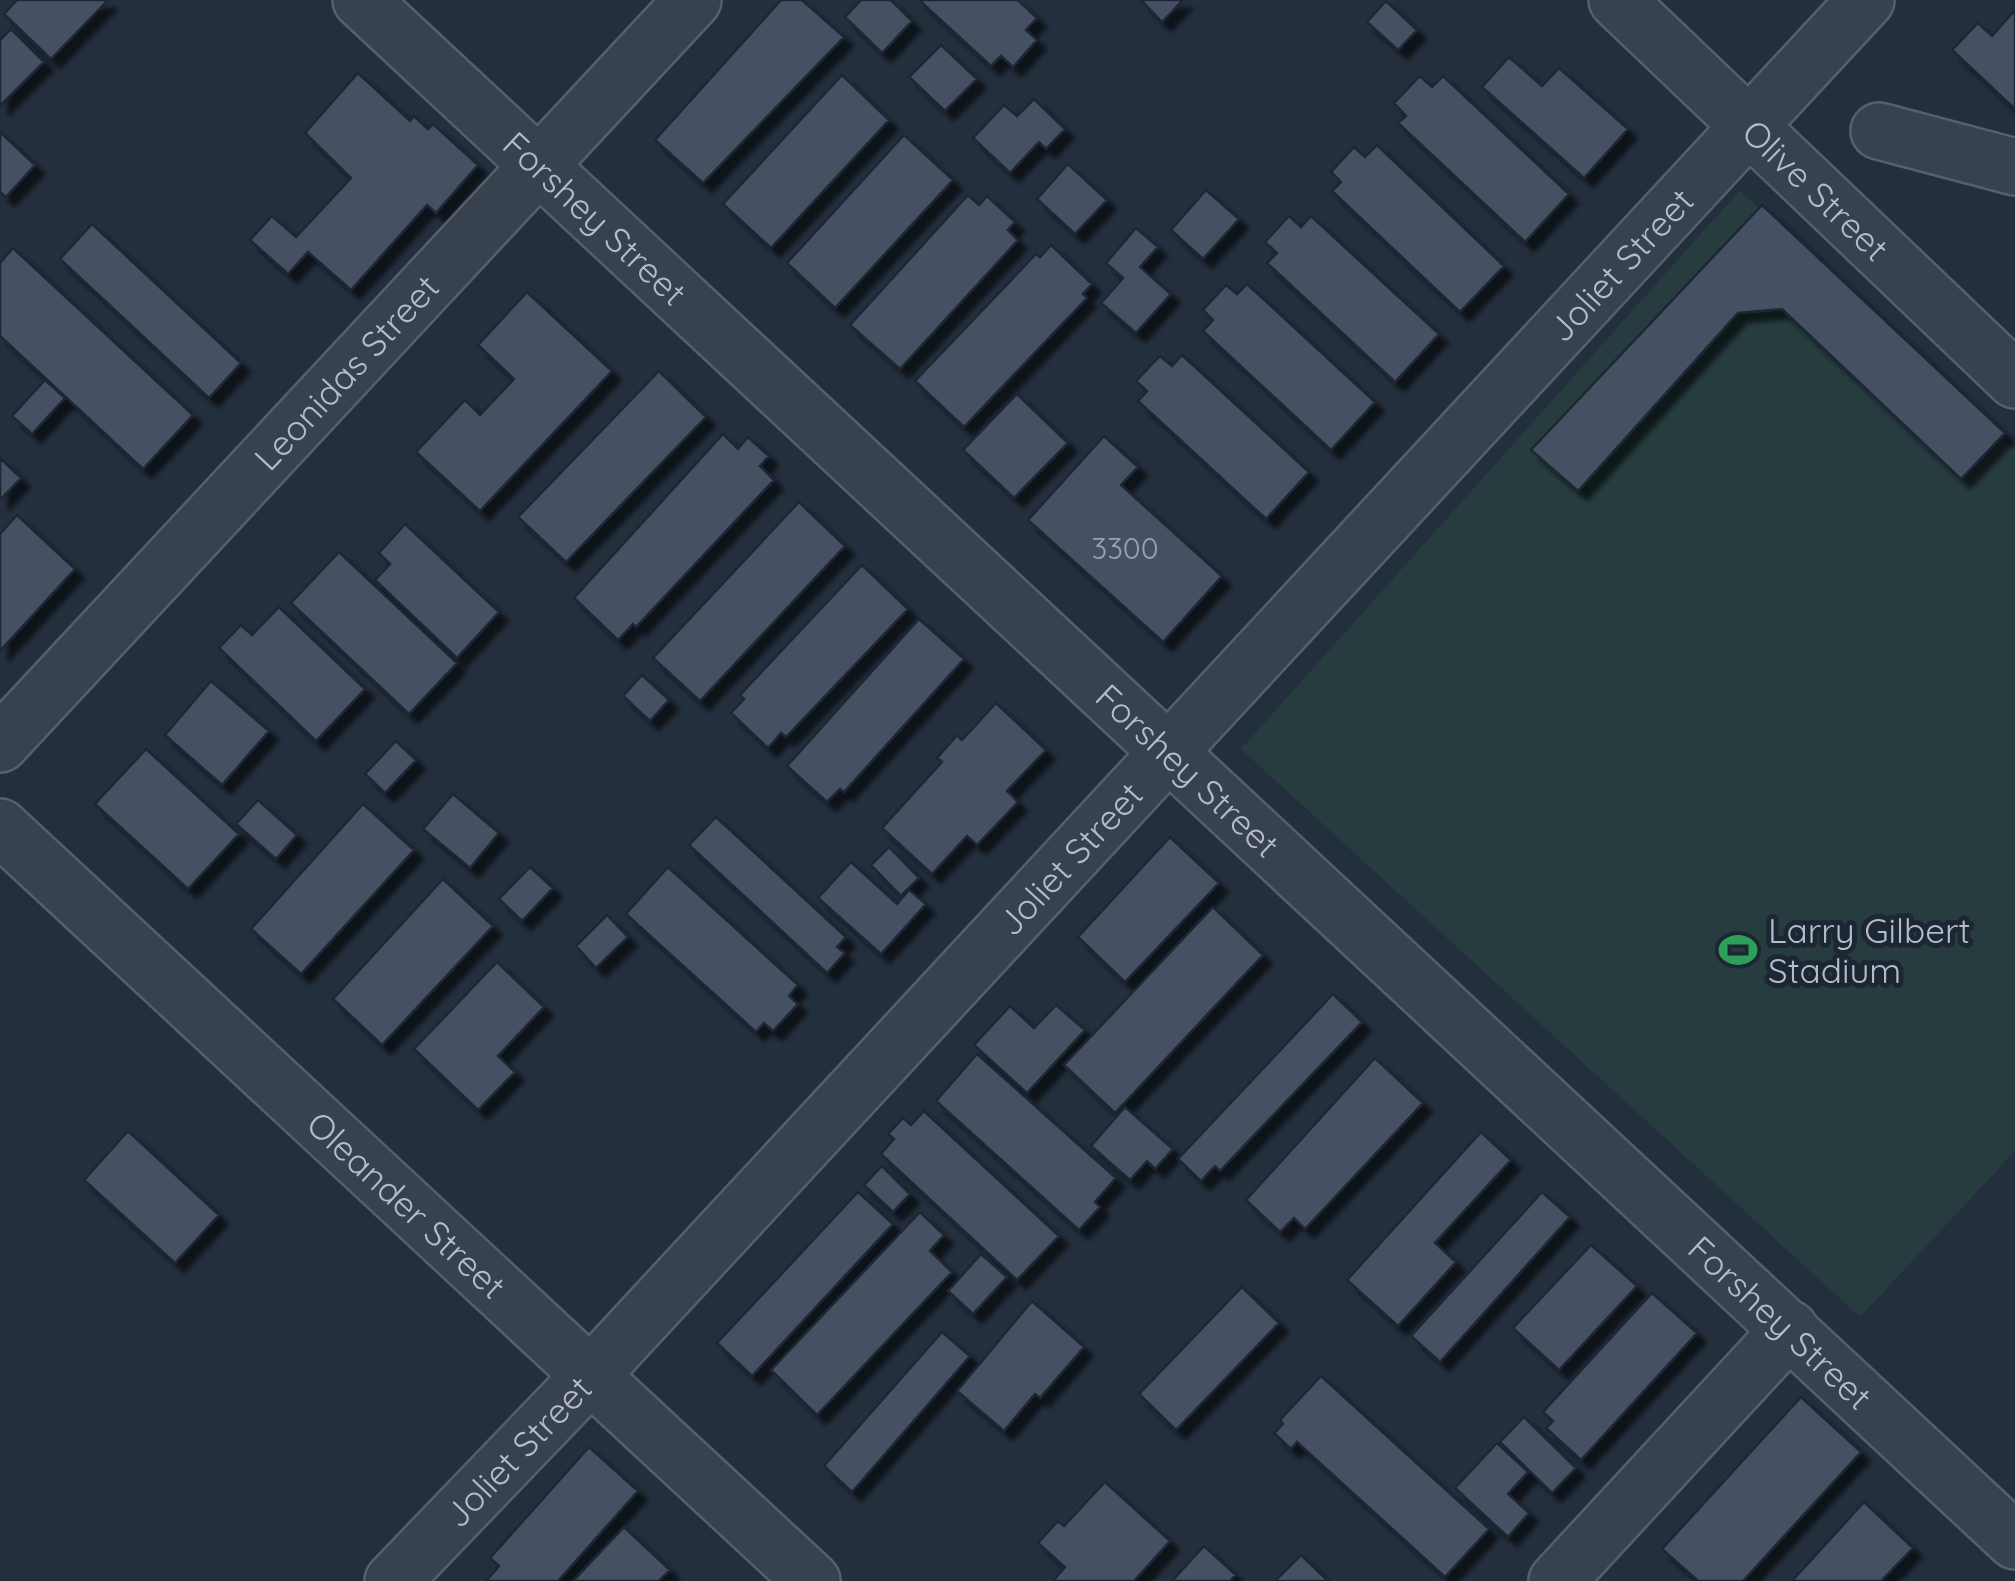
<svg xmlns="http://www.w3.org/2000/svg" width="2015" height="1581" font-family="Quicksand,sans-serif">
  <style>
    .green { fill: #263c3f }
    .building { fill: #455162; stroke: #1f2835; stroke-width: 2.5; filter: url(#shadow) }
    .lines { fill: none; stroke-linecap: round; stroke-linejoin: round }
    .minor-casing { stroke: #565f6c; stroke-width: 60 }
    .minor { stroke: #38414e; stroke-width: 55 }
    .labels { text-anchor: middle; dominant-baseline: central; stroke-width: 10; stroke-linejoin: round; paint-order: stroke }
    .number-label { font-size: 30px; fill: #98a1af }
    .street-label { font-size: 35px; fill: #b4bcc9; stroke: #1d2633 }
    .poi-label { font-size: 35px; fill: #b4bcc9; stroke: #1d2633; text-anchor: start }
  </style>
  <defs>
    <filter id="shadow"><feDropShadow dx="9" dy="9" stdDeviation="2.5" flood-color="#0009"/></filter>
  </defs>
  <rect width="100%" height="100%" fill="#242f3e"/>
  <!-- green -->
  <path class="green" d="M1740,190L2015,450V1151L1860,1317L1241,749Z"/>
  <!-- building -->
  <path class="building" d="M17,0H108L51,59L4,14Z
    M781,0H802L844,37L703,183L655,140Z
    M861,0H891L912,21L882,53L845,17Z
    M919,0H1018L1037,18L1026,30L1037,40L1013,67L1001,56L991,66Z
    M1141,0H1183L1162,22Z
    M1386,1L1417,30L1398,50L1367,22Z
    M2015,10V109L1952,50L1978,23L1992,36Z
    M11,29L44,62L0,106V40Z
    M941,45L977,79L945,111L909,77Z
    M1509,57L1542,86L1559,68L1628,129L1584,178L1482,87Z
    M358,73L410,121L414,116L428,129L433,124L478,165L436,213L427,205L351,290L308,252L288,274L250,240L272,216L296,237L351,178L305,133Z
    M842,75L889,120L771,248L723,204Z
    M1420,76L1432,87L1443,76L1569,194L1525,242L1398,123L1406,116L1394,103Z
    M1034,99L1065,129L1046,149L1039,142L1010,173L973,138L1004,105L1017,116Z
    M0,132L35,165L6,197L0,192Z
    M904,135L953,180L835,308L787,263Z
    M1377,145L1504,266L1460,312L1332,191L1341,182L1331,172L1354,147L1365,157Z
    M1068,164L1107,200L1075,234L1037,199Z
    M1206,190L1239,219L1203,259L1171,230Z
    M968,195L979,205L987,196L1015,222L1008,230L1018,240L900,369L850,325Z
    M1762,205L2005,433L1961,479L1782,309L1738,313L1578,491L1531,450Z
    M1289,216L1301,227L1311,216L1439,334L1395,382L1267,263L1277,253L1265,242Z
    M92,224L241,363L209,398L60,259Z
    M1136,228L1158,247L1140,267L1171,294L1136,333L1101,303L1123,278L1106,263Z
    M1051,245L1092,284L1083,294L1087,298L964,427L915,381L1036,254L1040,257Z
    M13,248L193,415L143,469L0,336V263Z
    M1247,284L1375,402L1331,450L1203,331L1213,320L1203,310L1226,285L1237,294Z
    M527,292L612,371L480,511L416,452L465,400L480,415L514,379L478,345Z
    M1182,355L1309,472L1266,519L1138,401L1147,391L1136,381L1160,356L1172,366Z
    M659,371L706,417L566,562L518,517Z
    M45,380L65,398L32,434L12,416Z
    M1017,394L1068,443L1014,498L963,450Z
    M723,434L738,449L748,437L769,456L760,466L774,480L636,627L633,624L618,640L574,598Z
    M1104,436L1138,467L1121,485L1222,576L1163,642L1028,520Z
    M0,458L21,478L0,500Z
    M799,502L845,546L700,701L653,658Z
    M17,515L75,569L0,651V534Z
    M405,524L499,612L457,658L375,580L390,564L379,553Z
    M339,552L457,663L409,714L291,603Z
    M862,565L908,609L786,737L781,733L768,748L731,713L744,699L740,695Z
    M279,607L365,689L316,741L219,648L241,625L252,635Z
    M919,619L964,659L844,792L840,789L827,802L787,766Z
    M642,675L669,700L650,721L623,696Z
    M211,681L269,731L222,785L165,735Z
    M996,703L1046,750L1007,791L1018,802L977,845L967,836L932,874L882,828L942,762L937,758L957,735L962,740Z
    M396,741L416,760L385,793L365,774Z
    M146,749L239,834L188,889L95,804Z
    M453,794L499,833L470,868L423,829Z
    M258,800L297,835L276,859L236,824Z
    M363,804L414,850L301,974L251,929Z
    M716,817L846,937L837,947L845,953L827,973L689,845Z
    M1170,837L1219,883L1125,982L1078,937Z
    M889,847L919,878L901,896L871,865Z
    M851,862L897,904L909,890L926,904L881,954L818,898Z
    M530,867L553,888L522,921L499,899Z
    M668,867L798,985L789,996L798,1004L773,1031L764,1023L756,1032L626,914Z
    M443,879L493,926L382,1045L333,999Z
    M1213,907L1263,955L1115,1113L1064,1065Z
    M607,915L628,937L596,968L576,946Z
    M497,962L544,1007L498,1056L515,1072L478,1110L414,1049Z
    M1333,994L1362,1022L1220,1171L1215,1166L1201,1181L1178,1159Z
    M1056,1005L1085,1030L1027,1093L974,1045L1010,1006L1034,1028Z
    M977,1054L1116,1178L1095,1202L1100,1207L1079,1230L936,1101Z
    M1375,1058L1423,1103L1305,1229L1294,1218L1280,1232L1246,1200Z
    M1125,1107L1173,1149L1155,1169L1147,1161L1130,1180L1091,1146Z
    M924,1111L1059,1236L1017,1280L881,1154L894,1139L888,1134L903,1118L911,1125Z
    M128,1131L219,1215L175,1263L84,1180Z
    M1481,1132L1511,1160L1435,1243L1456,1262L1398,1326L1347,1280Z
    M882,1166L910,1194L893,1212L864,1185Z
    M858,1192L893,1224L752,1376L717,1343Z
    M1542,1192L1570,1217L1440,1362L1411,1336Z
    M920,1212L944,1235L930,1251L952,1272L817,1415L771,1370Z
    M1591,1245L1637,1286L1559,1370L1513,1328Z
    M981,1254L1007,1277L973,1314L948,1291Z
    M1242,1287L1279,1323L1176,1430L1139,1394Z
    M1652,1293L1697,1333L1581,1460L1546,1428L1553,1421L1543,1412Z
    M1032,1301L1084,1347L1040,1398L1035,1394L1004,1431L957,1391Z
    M942,1332L970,1356L852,1492L824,1466Z
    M1321,1376L1489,1529L1445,1577L1297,1442L1291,1449L1274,1433L1283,1424L1280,1420Z
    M1801,1397L1861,1452L1743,1581H1698L1662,1549Z
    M1524,1417L1576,1468L1552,1493L1500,1442Z
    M1497,1443L1528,1472L1508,1494L1529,1513L1508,1537L1455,1488Z
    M589,1447L638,1491L558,1581H486L499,1566L490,1558Z
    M1105,1482L1170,1541L1134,1581H1053L1065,1567L1038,1543L1058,1521L1064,1526Z
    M1864,1502L1913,1548L1881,1581H1792Z
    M624,1527L670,1570L659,1581H573Z
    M1204,1546L1236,1575L1230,1581H1172Z
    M1301,1555L1328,1581H1275Z"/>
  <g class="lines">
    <!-- minor casing -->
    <g class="minor-casing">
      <g id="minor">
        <path id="s1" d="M361,0L2015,1541"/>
        <path id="s2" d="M1617,0L2015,380"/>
        <path d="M1879,131L2015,167"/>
        <path id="s3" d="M0,744L693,0"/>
        <path id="s4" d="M0,827L812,1581"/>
        <path id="s5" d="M393,1581L589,1377L1866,0"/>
        <path d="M1557,1581L1790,1329"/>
      </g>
    </g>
    <!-- minor -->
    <use href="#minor" class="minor"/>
  </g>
  <!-- icons -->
  <defs>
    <g id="stadium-bare" transform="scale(3)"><path d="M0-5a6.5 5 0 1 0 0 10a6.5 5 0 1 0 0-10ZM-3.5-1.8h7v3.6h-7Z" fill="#2e9e5b" stroke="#1d2633" stroke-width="2.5" paint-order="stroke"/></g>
  </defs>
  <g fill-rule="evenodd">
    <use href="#stadium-bare" x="1738" y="950"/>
  </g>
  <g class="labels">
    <!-- number labels -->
    <g class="number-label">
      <text x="1125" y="548">3300</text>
    </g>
    <!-- street labels -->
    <g class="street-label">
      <text stroke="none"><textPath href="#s2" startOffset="275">Olive Street</textPath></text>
      <text stroke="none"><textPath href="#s1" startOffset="320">Forshey Street</textPath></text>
      <text stroke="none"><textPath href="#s5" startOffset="1800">Joliet Street</textPath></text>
      <text stroke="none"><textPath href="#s3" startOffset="508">Leonidas Street</textPath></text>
      <text stroke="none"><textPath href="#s1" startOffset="1130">Forshey Street</textPath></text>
      <text stroke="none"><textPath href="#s5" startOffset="990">Joliet Street</textPath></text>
      <text stroke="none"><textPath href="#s4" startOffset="555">Oleander Street</textPath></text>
      <text stroke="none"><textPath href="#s1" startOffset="1940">Forshey Street</textPath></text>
      <text stroke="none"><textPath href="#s5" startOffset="180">Joliet Street</textPath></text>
    </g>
    <!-- poi labels -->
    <g class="poi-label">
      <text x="1768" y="930">Larry Gilbert<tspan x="1768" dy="40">Stadium</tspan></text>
    </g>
  </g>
</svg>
